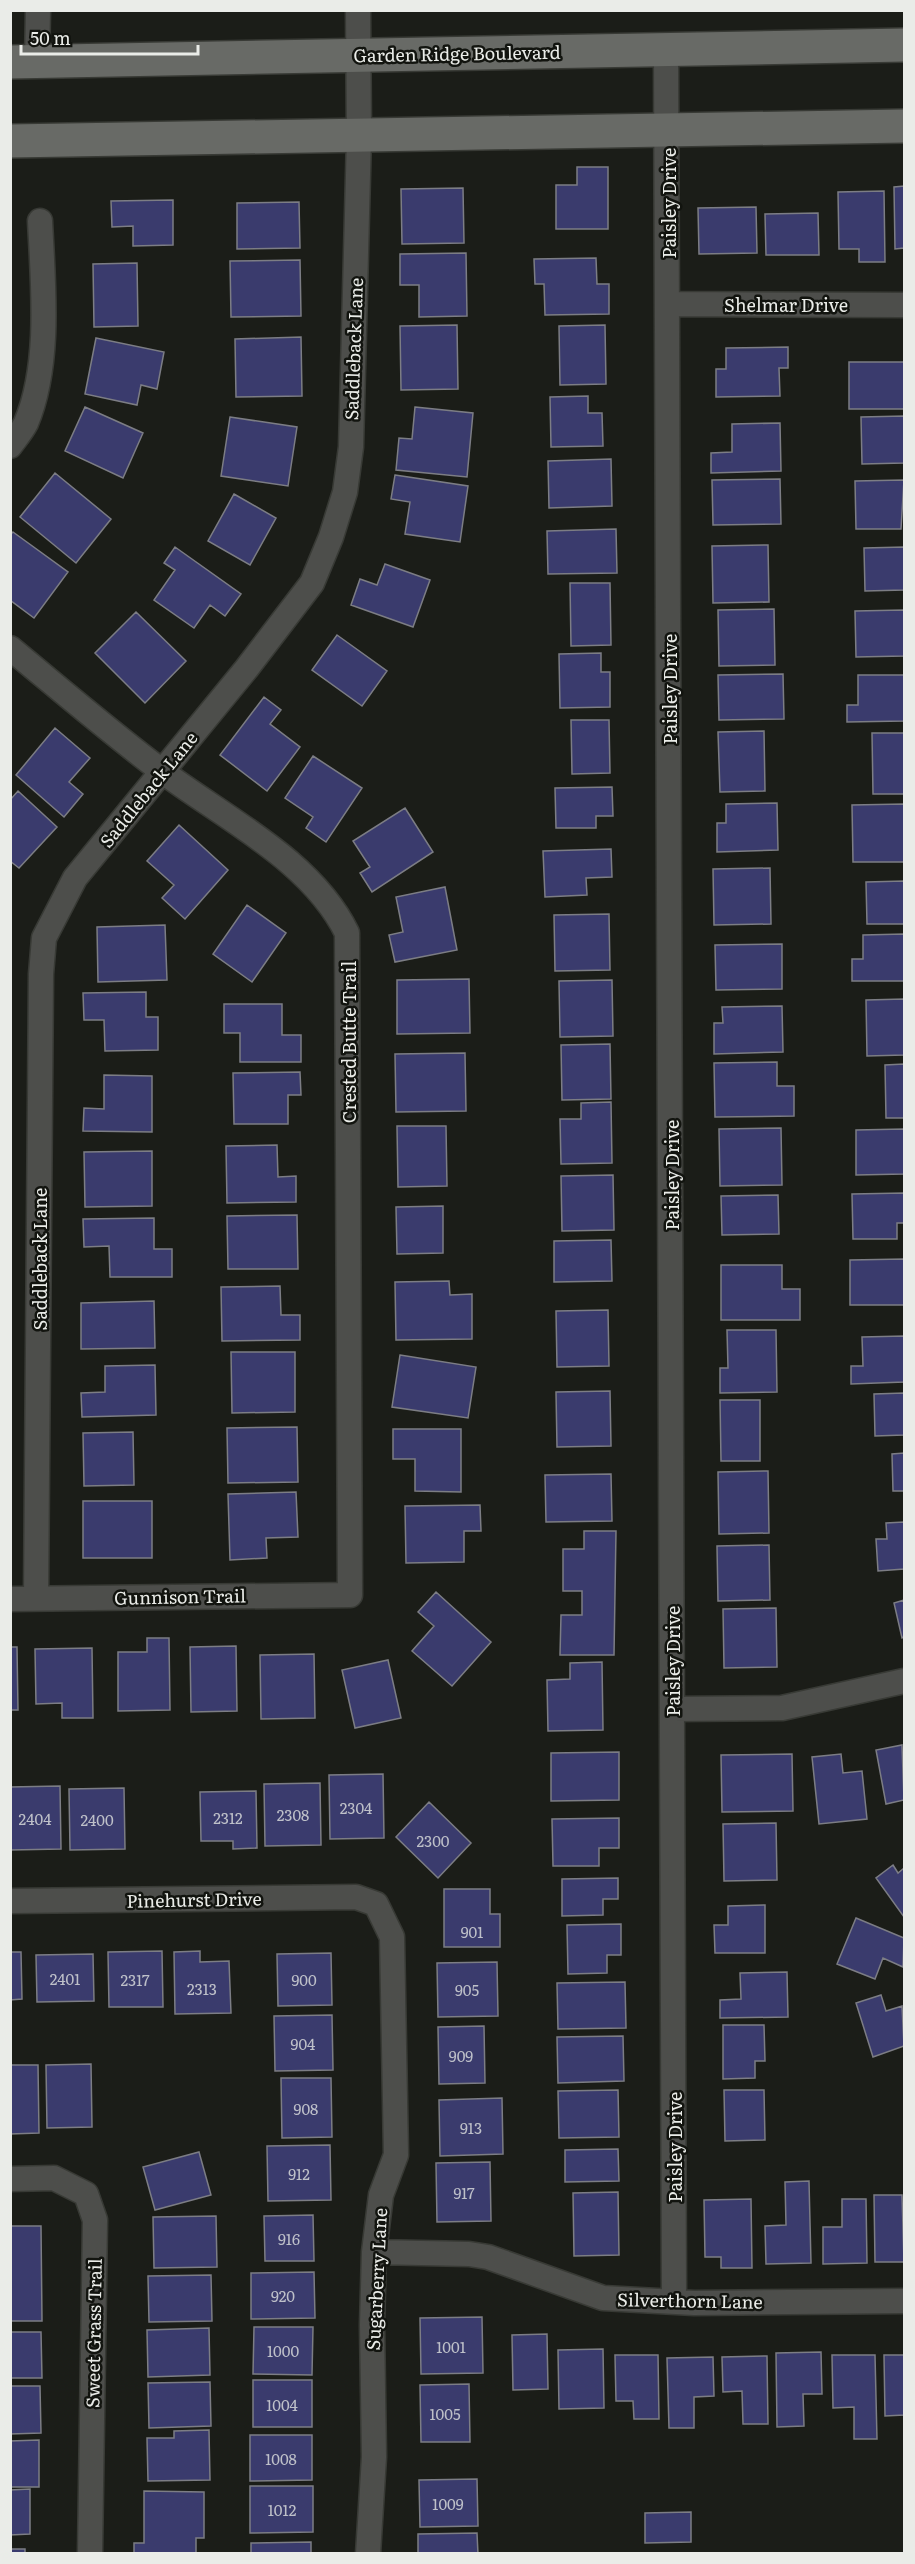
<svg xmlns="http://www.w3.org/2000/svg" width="915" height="2564" font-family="Literata,serif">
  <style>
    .building { fill: #3a3b6d; stroke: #7c7d84; stroke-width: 1.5 }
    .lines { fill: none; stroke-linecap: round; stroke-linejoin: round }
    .minor-casing { stroke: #383a35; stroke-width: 27 }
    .secondary-casing { stroke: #383a35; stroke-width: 36 }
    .minor { stroke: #4d4e4b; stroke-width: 24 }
    .secondary { stroke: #686a66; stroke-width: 33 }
    .labels { text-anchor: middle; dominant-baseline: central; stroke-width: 5; stroke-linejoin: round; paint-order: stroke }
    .number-label { font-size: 15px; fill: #bec0c9 }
    .street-label { font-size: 18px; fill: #eaece8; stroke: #12140f }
  </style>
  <rect width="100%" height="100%" fill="#1b1d18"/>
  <!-- building -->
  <path class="building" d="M577,167H608V229H556V185H577Z
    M904,186V248L895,249L894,187Z
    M463,188L464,243L402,244L401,189Z
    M884,191L885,262H859V249H839L838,192Z
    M173,200V245L133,246V226L112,227L111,201Z
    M299,202L300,248L237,249V203Z
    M756,207L757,253L699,254L698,208Z
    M818,213L819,255H766L765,214Z
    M466,253L467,316L419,317V285H400V254Z
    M596,258L597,284H609V314L545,315L544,284H535L534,259Z
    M300,260L301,316L231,317L230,261Z
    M137,263L138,326L94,327L93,264Z
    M457,325L458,389L401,390L400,326Z
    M605,325L606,384L560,385L559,326Z
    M301,337L302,396L236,397L235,339Z
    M96,338L164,352L157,389L141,385L137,405L85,394Z
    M788,347V368H779L780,396L716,397V369H726V348Z
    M849,362H904V409H849Z
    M588,396V413H602L603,446L551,447L550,397Z
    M85,407L143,433L123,478L65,451Z
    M415,407L473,413L467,477L396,470L399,438L412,439Z
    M904,416V463L862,464L861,417Z
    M230,417L297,427L288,486L221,476Z
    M780,423L781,471L711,473V453L732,452V424Z
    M611,459L612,506L549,508L548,461Z
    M55,473L111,519L76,563L20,517Z
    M395,475L468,486L460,542L405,534L410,502L391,499Z
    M780,479L781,524L713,525L712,480Z
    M904,480L901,529H856L855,481Z
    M234,494L276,518L250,565L208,541Z
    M616,529L617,573L548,574L547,531Z
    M13,532L68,572L34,618L10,600V535Z
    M768,545L769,602L713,603L712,546Z
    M175,547L241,594L225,616L210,605L194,628L154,600L175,570L164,563Z
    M904,547V590L865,591L864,548Z
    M385,564L430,580L413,627L351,605L360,579L377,585Z
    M570,583H610L611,645L571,646Z
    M774,609L775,665L719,666L718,610Z
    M904,610V656L856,657L855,611Z
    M136,612L186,661L145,703L95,653Z
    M337,635L387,671L362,706L312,670Z
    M601,653V672H610V707L560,708L559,654Z
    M783,674L784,719L719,720L718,675Z
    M858,675H904V721L847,722V705H858Z
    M264,697L281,710L270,724L300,747L267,791L220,755Z
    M571,720H609L610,773L572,774Z
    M55,728L90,758L69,782L83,794L64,817L16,775Z
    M764,731L765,791L720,792L718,732Z
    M872,733H904V794H873Z
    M313,756L362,788L326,842L306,828L313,817L285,798Z
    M612,787L613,816H596V828H556L555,788Z
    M18,791L57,827L19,868L10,861V800Z
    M777,803L778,850L717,852V823H726V804Z
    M904,804V862H853L852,805Z
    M405,808L433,852L372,892L360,873L370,867L353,841Z
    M179,825L228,870L185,919L162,898L174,885L147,861Z
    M611,849L612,877L586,878L587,895L545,897L543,851Z
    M770,868L771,924L714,925L713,869Z
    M904,881V924H867L866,882Z
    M445,887L457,950L395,962L389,935L403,932L396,897Z
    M247,905L286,933L252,982L213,954Z
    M609,914L610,970L555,971L554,915Z
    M165,925L167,980L98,982L97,927Z
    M904,934V981H852V959H863V935Z
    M782,944V989L716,990L715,945Z
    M469,979L470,1033L397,1034V980Z
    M612,980L613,1036L560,1037L559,981Z
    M146,992V1017H158V1050L105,1051L104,1020H84L83,993Z
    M904,999V1055L867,1056L866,1000Z
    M224,1004H282V1035H301V1062H240V1033H224Z
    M782,1006L783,1052L714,1054V1023H723L722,1007Z
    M610,1044L611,1099L562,1100L561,1045Z
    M465,1053L466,1111L396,1112L395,1054Z
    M777,1062V1086H794V1116L715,1117L714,1063Z
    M904,1064V1118H886L885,1065Z
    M300,1072L301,1095H288V1124H234L233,1073Z
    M104,1075L152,1076V1132L83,1131L84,1108L104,1109Z
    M611,1102L612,1163L561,1164L560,1119H581V1103Z
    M397,1126H446L447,1186L398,1187Z
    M781,1128L782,1185L720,1186L719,1129Z
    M904,1129V1174L856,1175V1130Z
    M277,1145L278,1177L296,1176V1202L227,1203L226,1146Z
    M152,1151V1206L85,1207L84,1152Z
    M613,1175L614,1230L562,1231L561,1176Z
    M904,1193V1223H897V1239H853L852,1194Z
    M778,1195L779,1234L722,1235L721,1196Z
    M443,1206V1253L397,1254L396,1207Z
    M297,1215L298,1269H228L227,1216Z
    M154,1218V1249H172V1277H110L109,1246L84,1247L83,1219Z
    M611,1240L612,1281L554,1282V1241Z
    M904,1259V1305H850V1260Z
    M721,1265H782V1289H800V1320H721Z
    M449,1281L450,1295L472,1294V1339L396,1340L395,1282Z
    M280,1286L281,1315H300V1340L222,1341L221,1287Z
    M154,1301L155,1348L81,1349V1303Z
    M608,1310L609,1366L557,1367L556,1311Z
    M727,1330H776L777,1392L720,1393V1368H728Z
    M904,1336V1382L851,1384V1366H863L862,1337Z
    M231,1352H295V1412L232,1413Z
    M400,1355L476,1367L468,1418L392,1407Z
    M155,1365L156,1415L82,1417L81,1393L105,1392V1366Z
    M610,1391L611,1446L557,1447L556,1392Z
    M904,1393V1435L875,1436L874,1394Z
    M720,1400H760V1461H721Z
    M297,1427L298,1482L228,1483L227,1428Z
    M393,1429H461V1492L415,1491V1459H393Z
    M133,1432L134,1485L84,1486L83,1433Z
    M904,1453V1491H893L892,1454Z
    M768,1471L769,1533L719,1534L718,1472Z
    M611,1474L612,1521L546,1522L545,1475Z
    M296,1492L298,1537L266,1538L267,1558L230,1560L228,1494Z
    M83,1501H152V1558H83Z
    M480,1505L481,1531H464V1562L406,1563L405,1506Z
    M904,1522V1569L878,1571L876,1539H887L886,1523Z
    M584,1531H616L614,1655H560L561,1615H582V1591H563V1549H584Z
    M769,1545L770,1600L718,1601L717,1546Z
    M436,1592L491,1642L452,1686L412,1651L434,1626L418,1612Z
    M904,1600V1637L902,1638L894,1603Z
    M776,1608L777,1667L724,1668L723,1609Z
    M147,1638H169L170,1710L118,1711V1652H147Z
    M236,1646L237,1711L191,1712L190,1647Z
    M10,1647H17L18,1710H10Z
    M92,1648L93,1718H62V1703L36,1704L35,1649Z
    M314,1654L315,1718L261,1719L260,1655Z
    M388,1660L401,1718L355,1728L342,1670Z
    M602,1662L603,1730L548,1731L547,1680L570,1679V1663Z
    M902,1745L904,1800L886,1804L876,1750Z
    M619,1752V1800L551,1801V1753Z
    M792,1754L793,1811L722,1812L721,1755Z
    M841,1754L843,1773L862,1771L867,1819L819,1824L812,1757Z
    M383,1774L384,1838L330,1839L329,1775Z
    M320,1783L321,1845L265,1846L264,1784Z
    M60,1786L61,1849L10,1850V1787Z
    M124,1788L125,1849L70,1850L69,1789Z
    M256,1791L257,1848L233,1849V1841H201L200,1792Z
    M429,1802L471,1843L438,1878L396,1837Z
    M619,1818V1848H599V1866H553L552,1819Z
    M776,1823L777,1880L724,1881L723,1824Z
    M893,1865L898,1873L904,1868V1917L876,1878Z
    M618,1878V1899H603V1915L562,1916V1879Z
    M444,1889H490V1914H500V1947H444Z
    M765,1905V1953H715L714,1925H728V1906Z
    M856,1918L904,1938L903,1967L883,1958L875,1979L837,1964Z
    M621,1924V1955H607V1973L568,1974L567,1925Z
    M162,1951L163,2007H109L108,1952Z
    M200,1951V1962L229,1961L231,2013L175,2014L174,1952Z
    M10,1952H21L22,1999L10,2000Z
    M331,1953L332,2005L278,2006L277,1954Z
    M93,1954L94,2001L37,2002L36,1955Z
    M497,1962L498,2016L438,2017L437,1963Z
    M787,1972L788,2017L720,2018V2000L741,1999L740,1973Z
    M625,1982L626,2028L558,2029L557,1983Z
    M881,1995L886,2011L902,2006L904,2046L873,2057L856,2003Z
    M332,2015L333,2070L275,2071L274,2016Z
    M723,2025H764L765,2061H755V2078L723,2079Z
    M484,2026L485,2083L439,2084L438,2027Z
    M623,2036L624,2081L558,2083L557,2037Z
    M91,2064L92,2127L47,2128L46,2065Z
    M10,2065H38L39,2133L10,2134Z
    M281,2078H331L332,2137L282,2138Z
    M618,2090L619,2137L559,2138L558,2091Z
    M724,2090H764L765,2140L725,2141Z
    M502,2098L503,2154L440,2156L439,2100Z
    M330,2145L331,2200L268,2201L267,2146Z
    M618,2149L619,2181L565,2182V2150Z
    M199,2152L211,2195L155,2210L143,2167Z
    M490,2162L491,2221L437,2222L436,2163Z
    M809,2181L811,2263L766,2264L765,2226L786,2225L785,2182Z
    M618,2192L619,2255L574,2256L573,2193Z
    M874,2195H902L904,2262H875Z
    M751,2199L752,2268H721V2257H705L704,2200Z
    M842,2199H866L867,2263L823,2264V2227H842Z
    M313,2215L314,2261H265L264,2216Z
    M216,2216L217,2267L154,2268L153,2217Z
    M10,2226H41L42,2321H10Z
    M314,2272L315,2318L251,2319V2273Z
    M211,2275L212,2321L149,2322L148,2276Z
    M482,2317L483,2373L421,2374L420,2318Z
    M254,2327H313L312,2375L253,2374Z
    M209,2328L210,2375L148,2377L147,2330Z
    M10,2332H41L42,2378H10Z
    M547,2334L548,2389L513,2390L512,2335Z
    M603,2349L604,2408L559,2409L558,2350Z
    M821,2352L822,2394H803L804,2426L777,2427L776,2353Z
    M615,2355H658L659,2419H634L633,2401H616Z
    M832,2355H875L877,2439H854V2407L833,2408Z
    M884,2355H904V2415L885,2416Z
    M767,2356L768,2424H743L742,2391L723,2392L722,2357Z
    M713,2357L714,2396L694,2397V2428H669L667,2358Z
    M253,2380H312V2427H253Z
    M210,2382L211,2426L149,2428L148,2383Z
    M469,2384L470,2442H421L420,2385Z
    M10,2386H40L41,2433L10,2434Z
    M209,2430L210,2480L148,2481L147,2438H174V2431Z
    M250,2435H312V2480L250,2481Z
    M39,2440V2487H10V2441Z
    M477,2479L478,2526L420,2527L419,2480Z
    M250,2486H313V2532L250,2533Z
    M30,2489V2534L10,2535V2490Z
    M144,2491L204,2492V2538H196V2554H134V2543H144Z
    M691,2512V2542L645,2543V2513Z
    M477,2533L478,2554H418V2534Z
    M311,2542V2554H251V2543Z
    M10,2549H25V2554H10Z"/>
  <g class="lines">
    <!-- minor casing -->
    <g class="minor-casing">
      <path id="minor" d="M666,50L674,2300
        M37,62L38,10
        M668,304L904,305
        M10,446C15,439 22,431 26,423C51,364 43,284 40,221
        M10,648C61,690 111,733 163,772C226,819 312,861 347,933L350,1595L10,1599
        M36,1598L41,974L44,938L75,878L247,668L312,583L331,537L345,492L351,447L359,136L358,10
        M673,1709L782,1708L904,1681
        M10,1901L356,1897L376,1904L392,1937L396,2155L381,2195L374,2252L372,2325L374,2457L368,2554
        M10,2179L54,2178L86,2194L95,2220L90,2554
        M374,2252L469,2254L488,2257L603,2298L694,2303L904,2301"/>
    </g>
    <!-- secondary casing -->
    <g class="secondary-casing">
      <path id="secondary" d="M10,62L904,45
        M10,141L904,126"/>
    </g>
    <!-- minor -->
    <use href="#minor" class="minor"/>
    <!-- secondary -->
    <use href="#secondary" class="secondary"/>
  </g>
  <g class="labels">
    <!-- number labels -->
    <g class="number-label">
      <text x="356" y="1807">2304</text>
      <text x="293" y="1814">2308</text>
      <text x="228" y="1817">2312</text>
      <text x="35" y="1818">2404</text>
      <text x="97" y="1819">2400</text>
      <text x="433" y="1840">2300</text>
      <text x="472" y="1931">901</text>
      <text x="65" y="1978">2401</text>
      <text x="135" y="1979">2317</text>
      <text x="304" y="1979">900</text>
      <text x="202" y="1988">2313</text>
      <text x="467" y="1989">905</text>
      <text x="303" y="2043">904</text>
      <text x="461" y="2055">909</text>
      <text x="306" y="2108">908</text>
      <text x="471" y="2127">913</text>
      <text x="299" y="2173">912</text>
      <text x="464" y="2192">917</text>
      <text x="289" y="2238">916</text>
      <text x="283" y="2295">920</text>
      <text x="451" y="2346">1001</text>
      <text x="283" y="2350">1000</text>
      <text x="282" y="2404">1004</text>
      <text x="445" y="2413">1005</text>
      <text x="281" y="2458">1008</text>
      <text x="448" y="2503">1009</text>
      <text x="282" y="2509">1012</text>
    </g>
    <!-- street labels -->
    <g class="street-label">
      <text transform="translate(457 53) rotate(-1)">Garden Ridge Boulevard</text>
      <text transform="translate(668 203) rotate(-90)">Paisley Drive</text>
      <text x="786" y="304">Shelmar Drive</text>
      <text transform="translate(353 349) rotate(-88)">Saddleback Lane</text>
      <text transform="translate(669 689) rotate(-90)">Paisley Drive</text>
      <text transform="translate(148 789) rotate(-51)">Saddleback Lane</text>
      <text transform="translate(348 1042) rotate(-90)">Crested Butte Trail</text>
      <text transform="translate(671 1175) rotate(-90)">Paisley Drive</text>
      <text transform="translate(39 1259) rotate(-90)">Saddleback Lane</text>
      <text transform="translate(180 1596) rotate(-1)">Gunnison Trail</text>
      <text transform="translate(672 1661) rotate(-90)">Paisley Drive</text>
      <text transform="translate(194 1899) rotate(-1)">Pinehurst Drive</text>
      <text transform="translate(674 2147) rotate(-90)">Paisley Drive</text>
      <text transform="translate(376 2279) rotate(-87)">Sugarberry Lane</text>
      <text transform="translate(690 2300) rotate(1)">Silverthorn Lane</text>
      <text transform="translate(93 2333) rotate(-89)">Sweet Grass Trail</text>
    </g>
  </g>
  <!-- border -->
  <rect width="915" height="2564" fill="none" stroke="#eaece8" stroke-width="24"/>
  <!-- scale -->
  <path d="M21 45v9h177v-9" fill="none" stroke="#eaece8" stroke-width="3"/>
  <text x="30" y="45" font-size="18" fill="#eaece8" stroke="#12140f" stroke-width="4.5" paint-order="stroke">50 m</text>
</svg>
